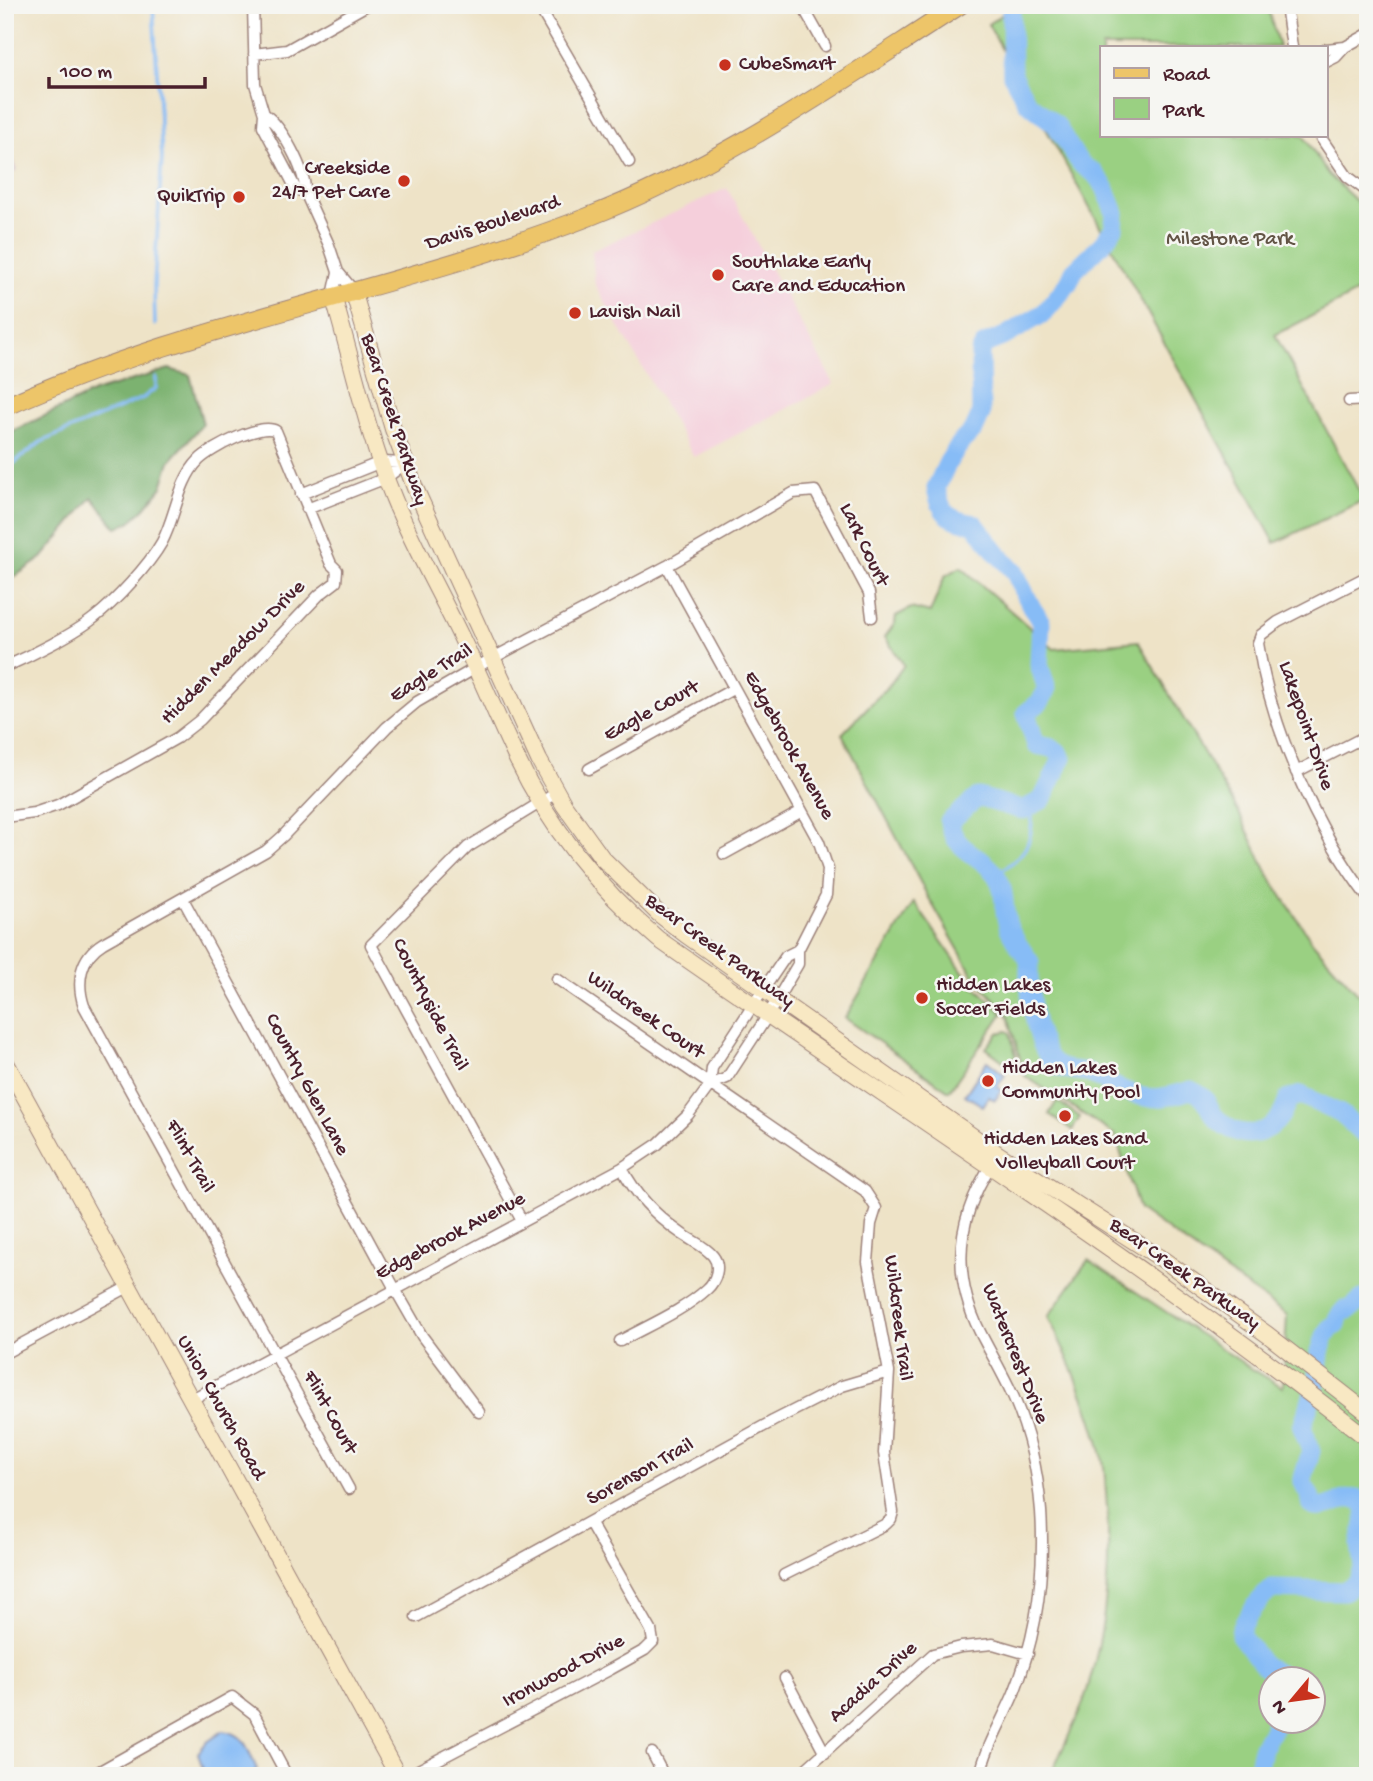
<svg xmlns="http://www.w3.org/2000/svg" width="1373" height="1781" font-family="'Gochi Hand',sans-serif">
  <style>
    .built { fill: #f5cfdb }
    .industrial { fill: #d1bdcc }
    .green { fill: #9ad082; stroke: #727856; stroke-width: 2; fill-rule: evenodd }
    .forest { fill: #7bb270; stroke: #62684e; stroke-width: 2 }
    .water { fill: #87bcf6; stroke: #686e90; stroke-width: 2 }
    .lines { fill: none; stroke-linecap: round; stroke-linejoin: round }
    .stream { stroke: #87bcf6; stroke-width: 3.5 }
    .river { stroke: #87bcf6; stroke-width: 19 }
    .street-casing { stroke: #9c8179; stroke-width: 13 }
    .secondary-casing { stroke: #9c8179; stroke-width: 18 }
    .primary-casing { stroke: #9c8179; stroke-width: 20 }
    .street { stroke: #fff; stroke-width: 10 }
    .secondary { stroke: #f8e8c3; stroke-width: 16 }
    .primary { stroke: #edc569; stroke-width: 18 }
    .poi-dot { fill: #c8321e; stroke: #f6f6f2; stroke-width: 2.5 }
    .labels { text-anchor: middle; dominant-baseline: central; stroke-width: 5; stroke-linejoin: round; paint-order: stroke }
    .poi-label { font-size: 21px; fill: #4a1f2b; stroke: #f6f6f2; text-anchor: start }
    .street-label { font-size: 21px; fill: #4a1f2b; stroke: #f6f6f2 }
    .park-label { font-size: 21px; fill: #625445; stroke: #f6f6f2 }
  </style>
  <rect width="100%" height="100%" fill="#f6f6f2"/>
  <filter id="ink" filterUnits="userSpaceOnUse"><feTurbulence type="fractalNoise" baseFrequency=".0143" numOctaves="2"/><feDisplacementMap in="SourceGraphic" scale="14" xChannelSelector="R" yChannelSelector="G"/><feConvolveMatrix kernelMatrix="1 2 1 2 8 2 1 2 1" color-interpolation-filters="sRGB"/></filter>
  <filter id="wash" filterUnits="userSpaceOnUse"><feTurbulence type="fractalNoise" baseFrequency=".00686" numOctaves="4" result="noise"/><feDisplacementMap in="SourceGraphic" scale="28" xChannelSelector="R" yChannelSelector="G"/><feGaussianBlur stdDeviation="1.57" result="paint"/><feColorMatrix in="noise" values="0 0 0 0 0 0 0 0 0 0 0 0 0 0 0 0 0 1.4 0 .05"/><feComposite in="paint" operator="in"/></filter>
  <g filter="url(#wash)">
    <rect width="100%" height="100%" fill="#eee3c7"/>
    <!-- built -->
    <path class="built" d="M727,188L834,384L694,457L595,285L592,251Z"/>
    <!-- industrial -->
    <path class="industrial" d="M5,145L18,170L5,177Z"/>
    <!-- green -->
    <path class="green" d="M1016,5H1267L1279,47H1102V135H1303L1328,174L1368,212V287L1275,335L1364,500L1275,543L988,24Z
      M961,567L1054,649L1138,641L1239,813L1269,876L1313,943L1368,1005V1776H1050C1060,1753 1072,1731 1081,1708C1106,1640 1112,1564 1106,1493C1105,1481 1105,1468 1102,1456C1090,1408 1070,1360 1048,1317L1088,1260L1252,1369L1283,1387L1287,1315L1139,1210L1115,1135L1025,1076L1007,1012L976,980L926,893L842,734L891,683L904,665L885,637L895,623L896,616L911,608L930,613L945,576ZM1272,1680H1314V1722H1272Z
      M914,902L971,983L1003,1013L949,1091L845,1018Z
      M1007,1031L1010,1033L1016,1055L1007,1064L986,1048L998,1033Z
      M1057,1101L1080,1117L1072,1130L1049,1114Z"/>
    <!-- forest -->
    <path class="forest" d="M169,369L190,375L203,424L170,461L162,487L145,508L130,522L117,528L92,497L42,558L5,583V435L94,392Z"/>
    <!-- water -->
    <path class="water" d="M987,1061L1005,1075L997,1087L1002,1090L995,1100L989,1097L983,1106L965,1095Z
      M223,1731C247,1733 247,1751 257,1769L251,1776H205L198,1753L206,1743Z"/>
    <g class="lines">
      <!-- stream -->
      <path class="stream" d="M153,5L162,157L154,285L155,325
        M5,470L41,442L143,398L156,388V377
        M996,874C1028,854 1033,843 1032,805"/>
      <!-- river -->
      <path class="river" d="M1011,5L1012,75L1027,102L1056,125L1075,156L1082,165L1094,173L1105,187L1115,213L1114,228L1102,244L1074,271L1068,284L1044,313L1005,336L985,344L980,352L981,414L974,430L962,441L948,462L936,488C942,516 948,519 975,524L996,552L1014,571L1032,608L1041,622L1039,664L1047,690L1040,702L1026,713L1036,745C1047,747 1059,747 1062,759L1042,800L1023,810L978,797L949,822C955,853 981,853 996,875C1007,891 1002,912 1009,928C1014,940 1023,951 1030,962C1025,982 1037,1049 1054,1064C1063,1071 1075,1070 1085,1072C1095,1075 1105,1081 1114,1086C1147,1102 1158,1100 1191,1090C1214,1101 1204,1105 1216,1118C1243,1145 1278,1136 1288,1099L1301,1095L1341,1114L1368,1138
        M1288,1680L1263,1665L1240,1635C1241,1622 1261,1597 1272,1589L1344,1591L1357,1582L1363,1566L1360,1545L1366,1513L1365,1503C1346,1489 1332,1513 1312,1506L1310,1496L1302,1482L1311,1451L1302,1427L1317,1381L1320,1352L1325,1336L1331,1327L1337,1324L1339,1316L1344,1310H1349L1362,1299H1368
        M1256,1776L1262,1749L1276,1722"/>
    </g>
  </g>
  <g filter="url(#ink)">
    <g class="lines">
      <!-- street casing -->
      <g class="street-casing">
        <path id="street" d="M253,5L255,84L264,114
          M538,5L629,162
          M802,5L825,46
          M1286,5L1292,47
          M1326,49L1345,47
          M254,54L287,50L367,5
          M1326,62L1336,57L1345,47L1368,34
          M264,114C282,126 306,171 305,192L296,189L263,126Z
          M1319,135L1347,176L1368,192
          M305,192L329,245L338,272
          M333,296L338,272L353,290
          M1349,401L1368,400
          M301,494L381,462L406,463
          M307,509L386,478L406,463
          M1368,576L1278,622L1261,635L1258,643C1271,728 1316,830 1368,898
          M5,667C30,656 74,634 94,618C115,602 149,565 162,542C176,516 178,481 199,460C211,448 261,422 276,431L331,564L337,570L336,582L319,595L200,720L177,738L58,805L34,813L5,817
          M589,769L733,689
          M1296,772L1368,735
          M724,854L802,811
          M183,899L395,1289L422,1336L479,1412
          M557,979L865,1191L876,1208L871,1224L868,1262L889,1372L884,1453L893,1512L891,1519L886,1524L784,1575
          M710,1085L712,1068L763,990L786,956L798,950
          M522,1221L371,945L468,847L556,793
          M620,1341C649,1325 683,1311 707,1289C716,1281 721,1266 713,1256C705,1246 692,1241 682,1234C656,1216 636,1196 622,1168
          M5,1353L128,1287
          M192,1399L622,1168L658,1144L688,1115L710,1085L727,1078L768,1015L798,964V950L826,895L828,869L819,842L667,566
          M349,1489L84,1006C76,982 80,957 103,943L266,851L283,836L387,727L417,702L493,658L667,566L793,493L815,491L869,593L872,617
          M416,1617L773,1421L842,1386L889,1372
          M785,1678L825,1753
          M652,1753L664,1776
          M91,1776L232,1697L254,1714L287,1776
          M407,1776L611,1669L645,1650L653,1642L651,1630L590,1523
          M798,1776L933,1654L961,1647L993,1644L1028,1654
          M980,1776C986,1746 1003,1720 1014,1693C1037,1635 1045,1572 1041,1511C1038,1473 1029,1433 1014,1398C1004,1375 991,1354 980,1332C950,1272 957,1216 993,1162"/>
      </g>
      <!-- secondary casing -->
      <g class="secondary-casing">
        <path id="secondary" d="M353,290L393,429L415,488L539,760L564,805L602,858L659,914L686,935L998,1154L1165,1261L1268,1335L1368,1413
          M333,296C353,363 367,434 394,499C416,553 446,603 470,656C486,689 500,724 516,757C550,828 598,888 658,939C895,1105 1140,1259 1368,1439
          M5,1061L398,1776"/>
      </g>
      <!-- primary casing -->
      <g class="primary-casing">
        <path id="primary" d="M5,407C192,322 398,291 588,217C724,164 838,83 960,5"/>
      </g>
      <!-- street -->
      <use href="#street" class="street"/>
      <!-- secondary -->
      <use href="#secondary" class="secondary"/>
      <!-- primary -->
      <use href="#primary" class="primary"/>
    </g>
  </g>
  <!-- markers -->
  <g class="poi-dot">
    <circle cx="725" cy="65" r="7"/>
    <circle cx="404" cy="181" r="7"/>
    <circle cx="239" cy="197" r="7"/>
    <circle cx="718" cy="275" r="7"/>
    <circle cx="575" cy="313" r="7"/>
    <circle cx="922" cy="998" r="7"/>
    <circle cx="988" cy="1081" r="7"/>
    <circle cx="1065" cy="1116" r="7"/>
  </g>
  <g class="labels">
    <!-- poi labels -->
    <g class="poi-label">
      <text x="739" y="65">CubeSmart</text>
      <text x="390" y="169" text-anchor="end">Creekside<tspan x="390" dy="24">24/7 Pet Care</tspan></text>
      <text x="225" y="197" text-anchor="end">QuikTrip</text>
      <text x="732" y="263">Southlake Early<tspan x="732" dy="24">Care and Education</tspan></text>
      <text x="589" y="313">Lavish Nail</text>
      <text x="936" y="986">Hidden Lakes<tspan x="936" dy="24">Soccer Fields</tspan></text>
      <text x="1002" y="1069">Hidden Lakes<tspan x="1002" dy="24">Community Pool</tspan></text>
      <text x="1065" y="1140" text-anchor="middle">Hidden Lakes Sand<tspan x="1065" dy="24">Volleyball Court</tspan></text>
    </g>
    <!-- street labels -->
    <g class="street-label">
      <text transform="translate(493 224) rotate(-18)">Davis Boulevard</text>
      <text transform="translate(393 420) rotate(72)">Bear Creek Parkway</text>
      <text transform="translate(863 545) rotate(64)">Lark Court</text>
      <text transform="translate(234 653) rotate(-45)">Hidden Meadow Drive</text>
      <text transform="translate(432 674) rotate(-32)">Eagle Trail</text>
      <text transform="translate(652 712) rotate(-29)">Eagle Court</text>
      <text transform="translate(1305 726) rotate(71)">Lakepoint Drive</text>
      <text transform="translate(788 746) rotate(61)">Edgebrook Avenue</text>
      <text transform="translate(719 952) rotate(36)">Bear Creek Parkway</text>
      <text transform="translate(429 1005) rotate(63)">Countryside Trail</text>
      <text transform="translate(645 1016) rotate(35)">Wildcreek Court</text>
      <text transform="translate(306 1085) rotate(62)">Country Glen Lane</text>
      <text transform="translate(189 1157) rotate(61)">Flint Trail</text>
      <text transform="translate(451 1237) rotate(-28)">Edgebrook Avenue</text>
      <text transform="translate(1184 1275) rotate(35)">Bear Creek Parkway</text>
      <text transform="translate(897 1318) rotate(83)">Wildcreek Trail</text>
      <text transform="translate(1014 1354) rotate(68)">Watercrest Drive</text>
      <text transform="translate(220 1408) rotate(61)">Union Church Road</text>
      <text transform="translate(329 1413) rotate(61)">Flint Court</text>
      <text transform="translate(641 1473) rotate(-29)">Sorenson Trail</text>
      <text transform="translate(564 1672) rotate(-28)">Ironwood Drive</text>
      <text transform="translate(874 1683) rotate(-42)">Acadia Drive</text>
    </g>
    <!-- park labels -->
    <g class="park-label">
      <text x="1230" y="240">Milestone Park</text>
    </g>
  </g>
  <!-- margin -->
  <rect width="1373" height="1781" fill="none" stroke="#f6f6f2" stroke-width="28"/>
  <!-- legend -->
  <rect x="1100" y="46" width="228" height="91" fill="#f6f6f2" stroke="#b1a0a2" stroke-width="2"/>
  <rect x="1114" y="68" width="35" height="10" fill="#edc569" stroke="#b1a0a2" stroke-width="2"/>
  <text x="1163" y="80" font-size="21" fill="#4a1f2b">Road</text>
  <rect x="1114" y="98" width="35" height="21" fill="#9ad082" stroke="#b1a0a2" stroke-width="2"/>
  <text x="1163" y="116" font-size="21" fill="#4a1f2b">Park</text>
  <!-- north arrow -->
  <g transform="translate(1292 1700) rotate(241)"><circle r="33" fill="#f6f6f2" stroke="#b1a0a2" stroke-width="2"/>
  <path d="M0-5L12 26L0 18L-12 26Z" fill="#c8321e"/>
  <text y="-10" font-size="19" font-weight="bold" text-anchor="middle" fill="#4a1f2b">N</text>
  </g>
  <!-- scale -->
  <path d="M49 77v10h156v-10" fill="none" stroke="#4a1f2b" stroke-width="3.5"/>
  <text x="60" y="77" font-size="21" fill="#4a1f2b" stroke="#f6f6f2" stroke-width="5" paint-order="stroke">100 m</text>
</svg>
